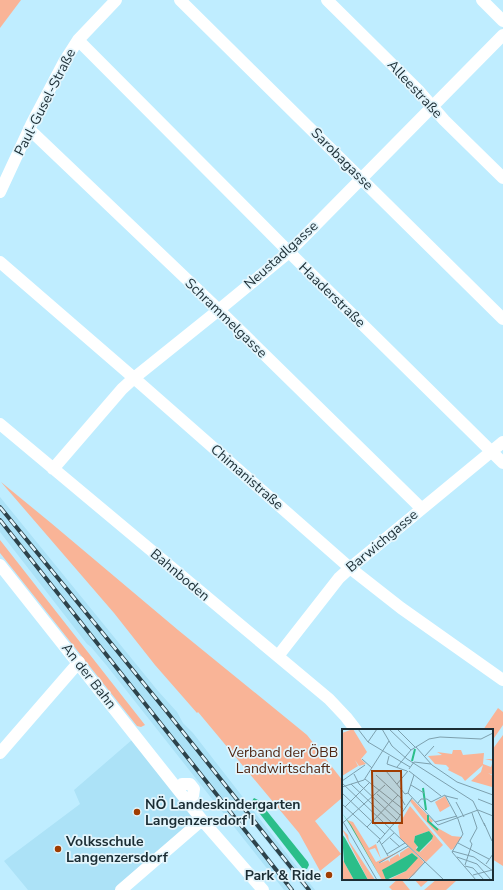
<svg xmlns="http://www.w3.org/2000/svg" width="503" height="890" font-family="'Nunito Sans',sans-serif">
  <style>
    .built { fill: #ace2f7 }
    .green { fill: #f9b497 }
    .water { fill: #2bbe89 }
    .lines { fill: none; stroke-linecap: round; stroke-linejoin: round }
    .minor { stroke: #fff; stroke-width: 12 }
    .rail-casing { stroke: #2d424a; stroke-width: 4 }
    .rail { stroke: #e3f5fc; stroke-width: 2.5; stroke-dasharray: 8; stroke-linecap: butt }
    .poi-dot { fill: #a03c01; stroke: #e3f5fc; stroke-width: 1.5 }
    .labels { text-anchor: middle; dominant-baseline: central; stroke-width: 3.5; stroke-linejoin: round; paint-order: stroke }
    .street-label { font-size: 14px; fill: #1b2d34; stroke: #e3f5fc }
    .park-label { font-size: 14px; fill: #512714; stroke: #e3f5fc }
    .poi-label { font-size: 14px; font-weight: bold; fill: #1b2d34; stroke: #e3f5fc; text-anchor: start }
    .inset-river { fill: none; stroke: #2bbe89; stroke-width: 2 }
    .inset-road { fill: none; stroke: #7da0ae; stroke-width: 1 }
    .view { fill: #a03c01; fill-opacity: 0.15; stroke: #a03c01; stroke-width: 2 }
    .inset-edge { fill: none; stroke: #1b2d34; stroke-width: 2 }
  </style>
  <rect width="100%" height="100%" fill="#bfedff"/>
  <!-- built -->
  <path class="built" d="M0,497L158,691L177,712L183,723L193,733L315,890H305L247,816L241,821L295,890H284L107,666L91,647L87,644L0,532Z
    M133,739L195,820L115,890H28L4,861L80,804L74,790Z"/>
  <!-- green -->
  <path class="green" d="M0,0H21L0,28Z
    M1,482L51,523L178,630L307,735L343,781V797L315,821L341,854L320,871L299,833L198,712L197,713L155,665L114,613Z
    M0,540L145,725L141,727L137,726L0,553Z
    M498,708L503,712V725L492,741V730H483Z
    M503,735V866L492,859V750Z
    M398,879H401L410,890H392L389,887Z
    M414,879H430L421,887Z
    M437,879H455L456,881L446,890H424Z"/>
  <!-- water -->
  <path class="water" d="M254,798L258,800L308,862L309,865L307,869L302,868L253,805L252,801Z"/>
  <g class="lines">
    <!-- minor -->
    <path class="minor" d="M180,0L503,319
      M327,0L418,90L444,120L503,178
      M482,0L503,21
      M78,40L289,252L503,463
      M29,129L219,310L421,508
      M0,192L32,123L64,62L78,40L116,0
      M0,262L134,378L350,568L401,608L503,680
      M0,424L329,699L346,717L356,730
      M53,469L122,389L134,378L215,313L289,252L503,35
      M0,565L202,820L263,890
      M278,656L339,578L350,568L503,442
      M0,753L79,662
      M178,789L182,784H190L194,789L193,796L188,801
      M121,890L202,820"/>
    <!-- rail casing -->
    <g class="rail-casing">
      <path id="rail" d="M0,507L167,712L309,890
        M0,520L292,890"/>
    </g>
    <!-- rail -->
    <use href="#rail" class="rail"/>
  </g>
  <!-- markers -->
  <g class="poi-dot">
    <circle cx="137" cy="812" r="4"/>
    <circle cx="58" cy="849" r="4"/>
    <circle cx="329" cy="875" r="4"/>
  </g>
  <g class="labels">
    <!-- street labels -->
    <g class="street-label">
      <text transform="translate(415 89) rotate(47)">Alleestraße</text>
      <text transform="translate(45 102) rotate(-63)">Paul-Gusel-Straße</text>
      <text transform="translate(342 159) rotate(45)">Sarobagasse</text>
      <text transform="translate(281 255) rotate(-42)">Neustadlgasse</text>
      <text transform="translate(332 295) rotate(44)">Haaderstraße</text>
      <text transform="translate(226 318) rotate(44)">Schrammelgasse</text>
      <text transform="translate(247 477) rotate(41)">Chimanistraße</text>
      <text transform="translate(382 541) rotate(-40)">Barwichgasse</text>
      <text transform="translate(180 575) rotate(40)">Bahnboden</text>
      <text transform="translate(89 676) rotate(52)">An der Bahn</text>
    </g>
    <!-- park labels -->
    <g class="park-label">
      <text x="283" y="752">Verband der ÖBB<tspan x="283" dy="16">Landwirtschaft</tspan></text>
    </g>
    <!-- poi labels -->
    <g class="poi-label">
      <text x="145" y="804">NÖ Landeskindergarten<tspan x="145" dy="16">Langenzersdorf I</tspan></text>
      <text x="66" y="841">Volksschule<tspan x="66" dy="16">Langenzersdorf</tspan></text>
      <text x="321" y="875" text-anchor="end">Park &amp; Ride</text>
    </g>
  </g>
  <!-- overview -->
  <g transform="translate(342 729)">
    <rect width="151" height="151" fill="#bfedff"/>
    <path d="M11,0L25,23L19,30L24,35L17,37L13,31L16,37L0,47V4ZM111,21H119L121,26L142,24L141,35L149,38L151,32L143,30H151V46L146,44L151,47V61L150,58L129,52L139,43L141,36L123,52L120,48L106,41L107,39L104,36L93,35L86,27L100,26L95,23L110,25ZM103,67L108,77L98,83L93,73ZM70,70L91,92L89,94L92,97L110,107L120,108L111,120L109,121L80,88L68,72ZM68,77L101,116L84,133L58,109L56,97ZM87,102L90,111L78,123L74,119L76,117L72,113L73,107ZM5,91L11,93L27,119L34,115L39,130L33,119L27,121L34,133L62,120L36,135L46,131L48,133V130L56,125L58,128V124L67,118L82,133L72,146L64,151H46L64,142L74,127L70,124L41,141L44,151H40ZM0,100L6,106L7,112L33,151H26ZM0,128L2,133L12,151H0Z" fill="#f9b497" fill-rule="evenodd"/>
    <path d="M0,84L9,96L40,151L8,96ZM87,102L91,107L90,110L77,123L74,121L76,118L72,113L73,107ZM0,105L3,109L26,151H12L2,133ZM70,124L76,129L64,142L44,151L40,141Z" fill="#2bbe89"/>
    <path class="inset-river" d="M70,32L73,20M81,59L84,81M86,86V92L96,101"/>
    <path class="inset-road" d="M16,0L26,13L68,38M40,0L50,17L65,30L131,72L143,97M47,0L69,21M55,0L73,18M26,13L35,0M74,18L90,36L115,53L151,66M47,27L45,35L65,42M83,27L92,17M20,30L30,39M55,38L69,21L87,10L98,8L139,10L151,4M67,40L72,33L89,35M44,42L63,65L66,64M67,42L99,67M12,45L17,55L55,91M34,46L59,69L63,76M23,50L61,80M0,52L23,36M0,54L102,151M9,55L52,96M55,55L66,42M69,56L82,64M0,58L22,51L47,12M0,64L43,105M66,64L96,96L136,81M66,64L72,46M35,65L58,86M103,66L116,90L121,105L110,123L134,151M104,67L116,70M136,70L151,76M114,73L122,88M76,74L79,70H85L89,73L103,66M0,75L38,110M3,78L28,53M136,81L151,87M0,91L35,151M2,93L43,56M93,93L115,87M142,94L150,112M25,98L56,66M48,109L58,118M37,111L46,127M35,114L55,91L70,69M116,114L147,130M40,115L52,104M110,122L132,128L151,142M45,125L63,114M115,128L135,135L149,151M37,134L66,117M144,135L151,125M123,136L130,115L128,112L135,99L130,84M123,137L131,139L142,151M131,146L150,141M66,151L83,133"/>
    <path class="view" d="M30,42H59L60,94H31Z"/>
    <rect width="151" height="151" class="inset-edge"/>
  </g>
</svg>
